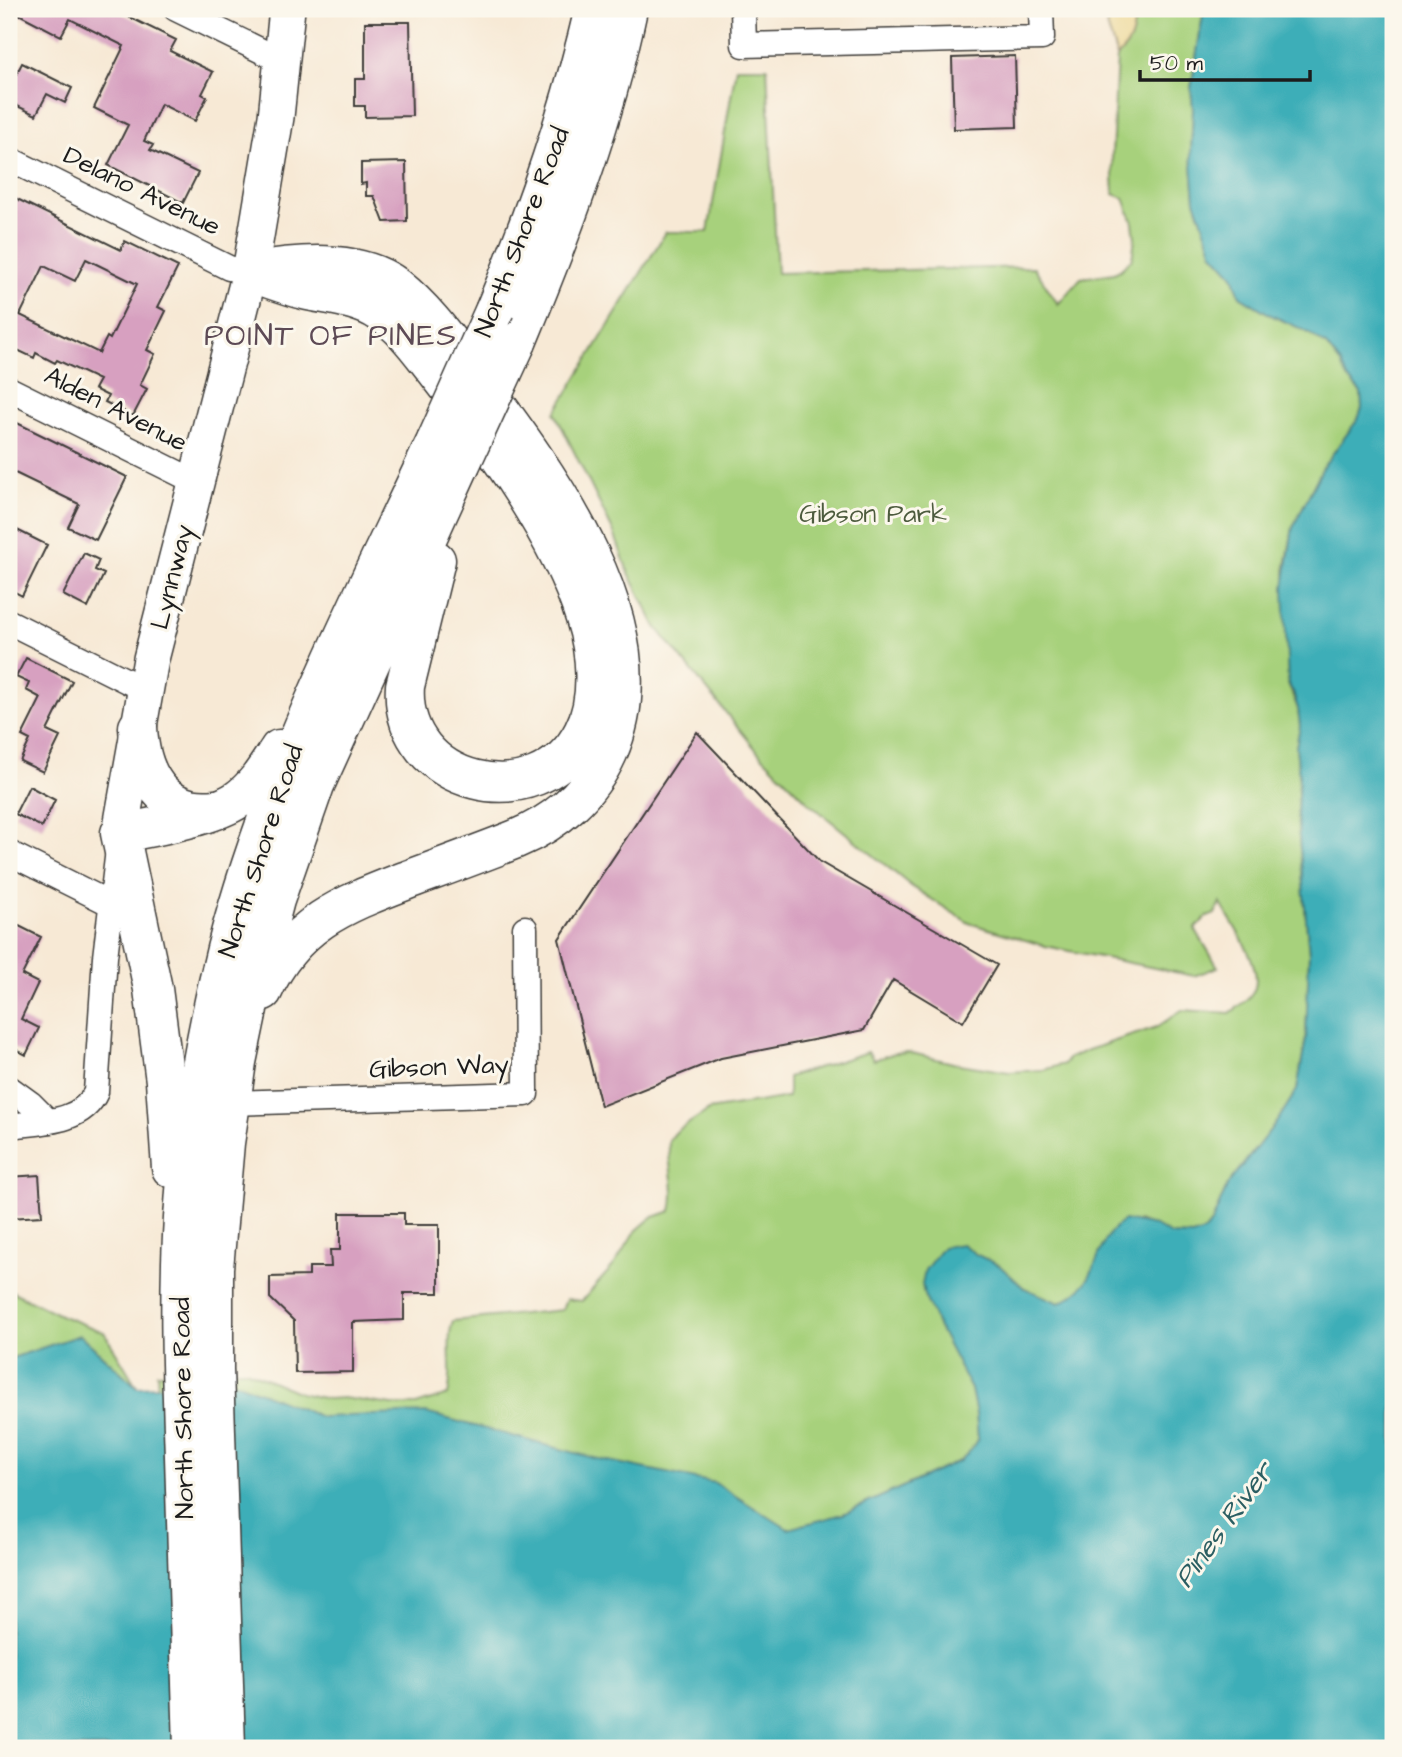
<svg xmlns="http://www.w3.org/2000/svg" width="1402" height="1757" font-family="'Architects Daughter',sans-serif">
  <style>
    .green { fill: #a7d17c; stroke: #62764c; stroke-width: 2 }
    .sand { fill: #eeda9e; stroke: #857b5d; stroke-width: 2 }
    .water { fill: #3daeb8; stroke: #2c656a; stroke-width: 2 }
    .building { fill: #d7a0c0; fill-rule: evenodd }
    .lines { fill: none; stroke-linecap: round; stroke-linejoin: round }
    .minor-casing { stroke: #3d3b38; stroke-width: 27 }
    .secondary-casing { stroke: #3d3b38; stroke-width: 38 }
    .trunk-casing { stroke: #3d3b38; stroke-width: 41 }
    .minor { stroke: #fff; stroke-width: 24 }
    .secondary { stroke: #fff; stroke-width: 35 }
    .trunk { stroke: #fff; stroke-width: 38 }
    .trunk-bridge-casing { stroke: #3d3b38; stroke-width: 41; stroke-linecap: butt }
    .trunk-bridge { stroke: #fff; stroke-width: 38 }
    .labels { text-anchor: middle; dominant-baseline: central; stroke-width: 6; stroke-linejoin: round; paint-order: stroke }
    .street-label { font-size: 26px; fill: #1c1c1c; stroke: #fbf7ec }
    .park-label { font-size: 26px; fill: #4d5b3e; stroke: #fbf7ec }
    .water-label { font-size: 28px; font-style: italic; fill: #2b5e62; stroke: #fbf7ec }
    .quarter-label { font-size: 30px; letter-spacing: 2px; fill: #5d4a55; stroke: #fbf7ec }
  </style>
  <rect width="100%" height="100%" fill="#fbf7ec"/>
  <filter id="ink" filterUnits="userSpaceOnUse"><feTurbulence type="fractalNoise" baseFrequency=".0143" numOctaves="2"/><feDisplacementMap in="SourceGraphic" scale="14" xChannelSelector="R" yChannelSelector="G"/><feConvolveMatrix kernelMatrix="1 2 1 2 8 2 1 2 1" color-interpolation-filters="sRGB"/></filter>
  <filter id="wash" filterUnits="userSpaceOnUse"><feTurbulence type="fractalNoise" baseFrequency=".00686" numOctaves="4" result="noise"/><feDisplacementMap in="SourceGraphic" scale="28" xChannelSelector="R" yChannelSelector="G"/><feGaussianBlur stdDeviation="1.57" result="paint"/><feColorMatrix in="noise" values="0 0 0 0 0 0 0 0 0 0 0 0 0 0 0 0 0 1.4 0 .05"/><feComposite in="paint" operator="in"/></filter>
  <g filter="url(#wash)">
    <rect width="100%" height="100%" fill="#f7e9d5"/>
    <!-- green -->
    <path class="green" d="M1137,9H1204L1191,88L1193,109L1191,153L1195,200L1213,253L1233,275L1240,296L1271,315L1304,330L1326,345L1341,364L1349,380L1361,393L1362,408L1358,419L1323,467L1293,527L1285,571L1288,684L1298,709L1300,726L1296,747L1299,776L1297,814L1309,954L1306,1038L1297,1090L1278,1120L1228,1184L1212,1222L1204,1232L1192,1236L1171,1235L1138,1221L1094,1267L1086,1286L1074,1297L1059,1303L1024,1288L999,1265L977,1255L962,1244L924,1295L971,1389L976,1414L978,1438L971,1450L960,1461L843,1514L766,1536L159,1411L157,1373L239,1370H246L300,1393L328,1399L343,1398L392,1405H416L448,1395C454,1371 445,1340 453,1321L562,1310L566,1299L582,1301L614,1265L636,1231L651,1218L671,1211C677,1188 667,1164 669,1140L677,1131L709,1110L788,1097V1077L868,1052L874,1060L895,1053L908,1052L953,1063L1009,1072L1043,1070L1064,1064L1069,1058L1088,1050L1157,1027L1182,1010L1230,1013C1237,1008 1247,1001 1252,994C1268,971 1231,923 1220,902L1215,914L1205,918L1195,929L1218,967L1194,976L1045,946L969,923L911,886L810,804L758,752L656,627L627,569L614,533L555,413L666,232H708L736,67H767L777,273L1034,267L1058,304L1081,278L1114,273L1120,270L1132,259L1135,238L1133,223L1124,198L1114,194L1112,156L1117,57C1136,38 1131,34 1137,9Z
      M9,1290L62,1316L104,1332L137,1387L80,1336L9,1359Z"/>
    <!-- sand -->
    <path class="sand" d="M1102,9H1137C1131,34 1136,38 1117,57Z"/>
    <!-- water -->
    <path class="water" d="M1204,9H1393V1748H9V1359L80,1335L137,1387L236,1382L321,1417L426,1413L594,1458L715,1483L788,1529L843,1514L960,1461L971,1450L978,1438L976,1414L971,1389L938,1326L924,1295L922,1284L925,1270L943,1247L962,1244L977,1255L999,1265L1024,1288L1059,1303C1106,1282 1088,1245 1124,1220L1155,1226L1171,1235L1192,1236L1204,1232L1212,1222L1228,1184L1278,1120L1297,1090L1306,1038L1309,954L1297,814L1299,776L1296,747L1300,726L1298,709L1293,692L1288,684L1284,587L1293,527L1323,467L1358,419L1362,408L1361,393L1349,380L1341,364L1326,345L1304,330L1271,315L1240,296L1233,275L1213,253L1195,200L1191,153L1193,109L1191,88Z"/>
    <g id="blocks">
      <!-- building -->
      <path class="building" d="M9,9H113L176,40L170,51L213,72L202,94L207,97L195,121L161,104L144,141L153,145L150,150L198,173L183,203L108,165L128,125L94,108L124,46L70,19L61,36Z
        M365,22H410L412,116L365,117V106H355V79H365Z
        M1015,56L1017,127L954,129L952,58Z
        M22,63L72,88L65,103L47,94L36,115L9,102V89Z
        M406,162L407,221L384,222L374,196H366V183L361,184V163Z
        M9,195L121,250L125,241L178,267L158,307L166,311L147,350L155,354L140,385L147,389L133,416L105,402L108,396L94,389L99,380L57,360L55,363L36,353L34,358L9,346ZM86,259L137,284L110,339L107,337L99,353L20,315L44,266L75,281Z
        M9,419L127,477L96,540L68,527L79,504L9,470Z
        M9,526L47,545L22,596L9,589Z
        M84,553L99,560L95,570L104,574L88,608L63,595Z
        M26,658L72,681L47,731L60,737L43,772L20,761L30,740L22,736L41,698L26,690L29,683L16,677Z
        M697,732L820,862L997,965L963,1022L893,980L864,1030L721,1058L601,1106L559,939Z
        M29,786L55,800L42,827L15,814Z
        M9,921L41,937L22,975L38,983L21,1019L39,1028L26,1055L9,1046Z
        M39,1175L42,1216L9,1218V1177Z
        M340,1213H404V1225H439V1293H404V1320L353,1322V1372L295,1373L294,1321L270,1298V1277L309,1276V1267H331L330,1250H340Z"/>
    </g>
  </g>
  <g filter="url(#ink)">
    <use href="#blocks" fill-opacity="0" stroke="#3d3b38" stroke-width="2"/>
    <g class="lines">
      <!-- minor casing -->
      <g class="minor-casing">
        <path id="minor" d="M176,9L282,61
          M743,9L744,45L1042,38L1041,9
          M9,159L229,268L250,272
          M9,389L196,482
          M9,622L145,690
          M9,853L111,904
          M9,1088L31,1104L48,1121
          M230,1103L526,1094L525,928
          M9,1126C38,1122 82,1124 96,1092L105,957L117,858"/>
      </g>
      <!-- secondary casing -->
      <g class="secondary-casing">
        <path id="secondary" d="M120,833L151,659L250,272L276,117L287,9"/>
      </g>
      <!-- trunk casing -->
      <g class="trunk-casing">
        <path id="trunk" d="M250,272C295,264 358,257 397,287C422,307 442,333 461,358C536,458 667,621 608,753C590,793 557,822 516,839C481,853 445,866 410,879C345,904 294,922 263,991
          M258,275C273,280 289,286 304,290C329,296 357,297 380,312C404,326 421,352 438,373C491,441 560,536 585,618C596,652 600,699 583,732C539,820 398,786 405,686L436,560
          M495,309C536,211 570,112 594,9
          M517,342C562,234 604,124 628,9
          M138,727C140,773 162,815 214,809
          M171,1168L165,1081L153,989L120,833C150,828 213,816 237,800C256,787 267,767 279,749
          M193,1748C190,1651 187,1553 184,1456C181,1377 178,1297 183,1218C189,1128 204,1037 226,949C272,771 358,607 436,441
          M226,1748L214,1369V1268L225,1143L237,1062L254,980L275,900L315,785L460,466"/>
      </g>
      <!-- minor -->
      <use href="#minor" class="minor"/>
      <!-- secondary -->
      <use href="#secondary" class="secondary"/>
      <!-- trunk -->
      <use href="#trunk" class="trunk"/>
      <!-- trunk-bridge casing -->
      <g class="trunk-bridge-casing">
        <path id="trunk-bridge" d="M436,441L495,309
          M460,466L517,342"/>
      </g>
      <!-- trunk-bridge -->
      <use href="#trunk-bridge" class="trunk-bridge"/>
    </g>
  </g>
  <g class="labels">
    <!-- street labels -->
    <g class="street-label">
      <text transform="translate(142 191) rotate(26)">Delano Avenue</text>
      <text transform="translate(522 232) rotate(-69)">North Shore Road</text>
      <text transform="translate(116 409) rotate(27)">Alden Avenue</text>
      <text transform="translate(172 577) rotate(-76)">Lynnway</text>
      <text transform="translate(261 851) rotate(-72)">North Shore Road</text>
      <text transform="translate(439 1067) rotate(-2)">Gibson Way</text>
      <text transform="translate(183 1408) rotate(-91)">North Shore Road</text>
    </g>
    <!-- park labels -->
    <g class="park-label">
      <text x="873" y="514">Gibson Park</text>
    </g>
    <!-- water labels -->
    <g class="water-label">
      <text transform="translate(1224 1525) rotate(-54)">Pines River</text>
    </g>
    <!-- quarter labels -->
    <g class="quarter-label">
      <text x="331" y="336">POINT OF PINES</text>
    </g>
  </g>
  <!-- margin -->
  <rect width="1402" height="1757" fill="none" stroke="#fbf7ec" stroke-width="35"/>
  <!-- scale -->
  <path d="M1140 70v10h170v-10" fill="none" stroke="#1c1c1c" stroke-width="3.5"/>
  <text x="1150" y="70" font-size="21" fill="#1c1c1c" stroke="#fbf7ec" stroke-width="5" paint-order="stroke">50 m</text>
</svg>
